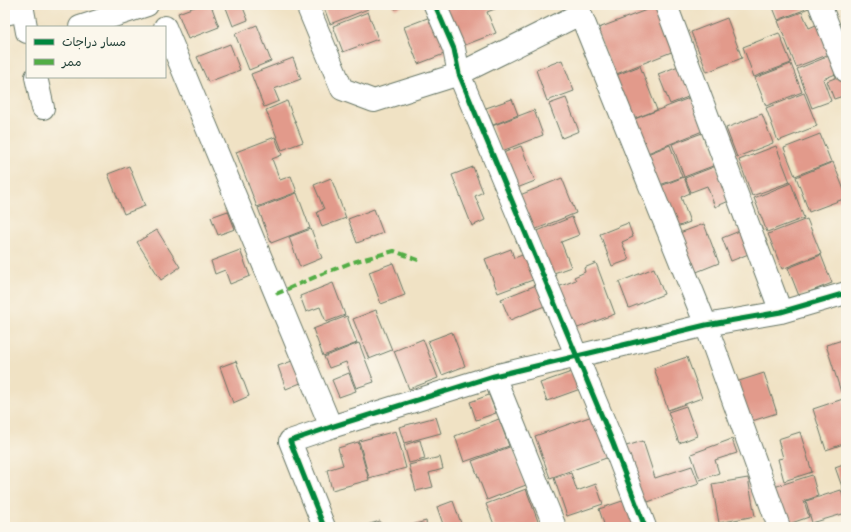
<svg xmlns="http://www.w3.org/2000/svg" width="851" height="532" font-family="Mali,'Playpen Sans Arabic',sans-serif">
  <style>
    .building { fill: #e29a8b }
    .lines { fill: none; stroke-linecap: round; stroke-linejoin: round }
    .minor-casing { stroke: #687766; stroke-width: 24 }
    .minor { stroke: #fff; stroke-width: 22 }
    .quiet { stroke: #52ad45; stroke-width: 4; stroke-dasharray: 8 4; stroke-linecap: butt }
    .cycleway-casing { stroke: #fbf7ec; stroke-width: 8 }
    .cycleway { stroke: #00873e; stroke-width: 5 }
  </style>
  <rect width="100%" height="100%" fill="#fbf7ec"/>
  <filter id="ink" filterUnits="userSpaceOnUse"><feTurbulence type="fractalNoise" baseFrequency=".025" numOctaves="2"/><feDisplacementMap in="SourceGraphic" scale="8" xChannelSelector="R" yChannelSelector="G"/><feConvolveMatrix kernelMatrix="1 2 1 2 8 2 1 2 1" color-interpolation-filters="sRGB"/></filter>
  <filter id="wash" filterUnits="userSpaceOnUse"><feTurbulence type="fractalNoise" baseFrequency=".012" numOctaves="4" result="noise"/><feDisplacementMap in="SourceGraphic" scale="16" xChannelSelector="R" yChannelSelector="G"/><feGaussianBlur stdDeviation="0.9" result="paint"/><feColorMatrix in="noise" values="0 0 0 0 0 0 0 0 0 0 0 0 0 0 0 0 0 1.4 0 .05"/><feComposite in="paint" operator="in"/></filter>
  <g filter="url(#wash)">
    <rect width="100%" height="100%" fill="#f0e2c4"/>
    <g id="blocks">
      <!-- building -->
      <path class="building" d="M200,5H211L219,27L188,39L178,13Z
        M225,5H242L248,20L233,26Z
        M323,5H366L368,9L330,24Z
        M393,5H405L395,9Z
        M450,5H505L487,12L496,33L460,47L445,7Z
        M772,5H813L814,6L778,20Z
        M657,6L674,51L614,75L596,29Z
        M368,12L378,39L343,52L333,26Z
        M802,12L809,28L823,22L835,52L796,67L778,21Z
        M438,14L452,51L418,64L404,27Z
        M727,18L742,58L707,72L691,32Z
        M257,25L271,61L249,70L235,34Z
        M779,33L791,63L754,77L743,47Z
        M230,44L240,70L208,82L197,57Z
        M834,54L841,72L823,79L831,101L812,108L797,69Z
        M293,58L301,79L274,89L279,101L264,107L251,74Z
        M562,60L574,91L547,101L536,70Z
        M791,64L802,92L766,106L755,78Z
        M681,65L693,95L670,104L658,74Z
        M640,66L657,110L631,120L614,76Z
        M843,75L846,83V95L834,99L827,81Z
        M804,93L817,126L778,141L766,108Z
        M692,97L705,130L645,154L632,120Z
        M566,98L579,131L562,138L549,104Z
        M512,99L518,115L493,125L486,108Z
        M287,101L303,142L282,150L266,110Z
        M534,110L543,135L502,151L492,126Z
        M762,114L773,143L737,157L726,128Z
        M705,132L718,164L684,177L672,144Z
        M820,134L831,162L795,176L784,148Z
        M275,137L282,155L272,159L280,180L291,176L297,192L257,207L236,152Z
        M670,145L682,177L657,186L645,155Z
        M521,146L535,181L517,188L503,153Z
        M776,146L790,182L752,196L739,160Z
        M833,162L846,195V198L809,212L796,177Z
        M129,166L145,206L124,214L108,174Z
        M716,166L729,201L715,207L707,186L691,192L685,178Z
        M473,167L483,192L475,196L485,220L472,226L452,175Z
        M684,177L690,193L681,197L690,222L674,228L658,187Z
        M331,178L346,218L322,227L317,212L324,209L314,185Z
        M562,178L576,213L534,230L520,195Z
        M791,183L804,218L767,232L754,198Z
        M297,193L310,228L271,243L258,208Z
        M374,209L383,233L357,243L348,219Z
        M228,211L235,229L218,235L211,217Z
        M572,217L579,235L561,242L571,267L551,274L535,232Z
        M807,219L821,254L782,269L768,234Z
        M628,223L633,237L622,242L629,260L612,266L600,234Z
        M704,224L719,263L689,275L674,235Z
        M311,229L322,258L300,267L289,237Z
        M157,230L180,267L161,280L137,242Z
        M742,230L751,253L731,261L722,238Z
        M511,249L514,258L528,253L538,278L498,293L485,259Z
        M240,250L250,276L230,284L225,270L215,274L211,261Z
        M821,255L832,283L799,296L788,268Z
        M393,263L405,295L381,304L369,272Z
        M596,263L615,314L575,329L558,287L576,280L574,277L585,272L584,268Z
        M654,268L664,294L629,308L619,282Z
        M333,283L345,315L326,322L320,307L306,312L300,296Z
        M539,284L547,305L510,320L501,299Z
        M376,310L392,350L369,359L353,319Z
        M347,316L357,343L323,356L313,329Z
        M452,332L465,366L442,375L428,341Z
        M423,339L438,378L409,389L394,351Z
        M846,339V391L841,392L826,345Z
        M359,343L374,382L356,388L346,362L329,368L324,357Z
        M687,357L702,398L668,410L654,368Z
        M295,360L303,382L286,389L278,366Z
        M236,361L249,396L233,403L220,367Z
        M577,370L583,388L547,401L540,383Z
        M349,373L356,391L339,397L332,380Z
        M764,373L777,413L749,422L736,382Z
        M489,395L496,413L476,420L470,402Z
        M843,399L846,406V443L826,450L813,409Z
        M686,406L697,436L679,443L668,412Z
        M598,414L612,456L550,478L535,436Z
        M436,417L441,433L404,443L399,427Z
        M499,419L509,446L464,462L455,436Z
        M396,431L406,468L369,478L359,441Z
        M800,432L812,472L784,481L778,459L783,458L778,439Z
        M732,439L737,453L715,460L719,473L700,480L691,454Z
        M420,440L425,459L409,463L404,445Z
        M643,441L655,478L692,466L699,484L642,504L623,447Z
        M358,442L369,480L332,490L327,470L343,465L338,448Z
        M512,446L526,485L487,500L472,461Z
        M440,457L443,469L429,473L433,487L416,491L409,465Z
        M846,463V498L835,467Z
        M571,473L577,491L596,484L603,504L567,516L554,478Z
        M812,475L818,496L804,501L809,517L783,526L771,488Z
        M748,478L755,516L719,523L712,484Z
        M526,489L539,524L531,527H495L486,504Z
        M841,490L846,506V513L812,523L806,501Z
        M631,498L642,527H605L599,509Z
        M453,501L462,526L444,527L437,507Z
        M380,521L382,527H360Z
        M426,521L427,527H404Z"/>
    </g>
  </g>
  <g filter="url(#ink)">
    <use href="#blocks" fill-opacity="0" stroke="#687766" stroke-width="1"/>
    <g class="lines">
      <!-- minor casing -->
      <g class="minor-casing">
        <path id="minor" d="M22,5L27,32
          M307,5L342,89L374,101L459,74L580,14
          M435,5L454,49L459,74L613,443L645,527
          M577,5L706,325L779,527
          M666,5L781,312
          M820,5L846,71
          M5,14L23,10
          M80,27L147,5
          M165,27L331,427
          M36,77L43,108
          M494,376L555,527
          M324,527L290,441L331,427L494,376L706,325L781,312L846,293"/>
      </g>
      <!-- minor -->
      <use href="#minor" class="minor"/>
      <!-- quiet -->
      <path class="quiet" d="M276,294L322,274L353,262L394,251L421,261"/>
      <!-- cycleway casing -->
      <g class="cycleway-casing">
        <path id="cycleway" d="M435,5L454,49L459,74L613,443L645,527
          M324,527L290,441L331,427L494,376L706,325L781,312L846,293"/>
      </g>
      <!-- cycleway -->
      <use href="#cycleway" class="cycleway"/>
    </g>
  </g>
  <!-- margin -->
  <rect width="851" height="532" fill="none" stroke="#fbf7ec" stroke-width="20"/>
  <!-- legend -->
  <rect x="26" y="26" width="140" height="52" fill="#fbf7ec" stroke="#a3ada2"/>
  <rect x="34" y="39" width="20" height="6" fill="#00873e" stroke="#a3ada2"/>
  <text x="62" y="46" font-size="12" fill="#1f3d34">مسار دراجات</text>
  <rect x="34" y="59" width="20" height="6" fill="#52ad45" stroke="#a3ada2"/>
  <text x="62" y="66" font-size="12" fill="#1f3d34">ممر</text>
</svg>
